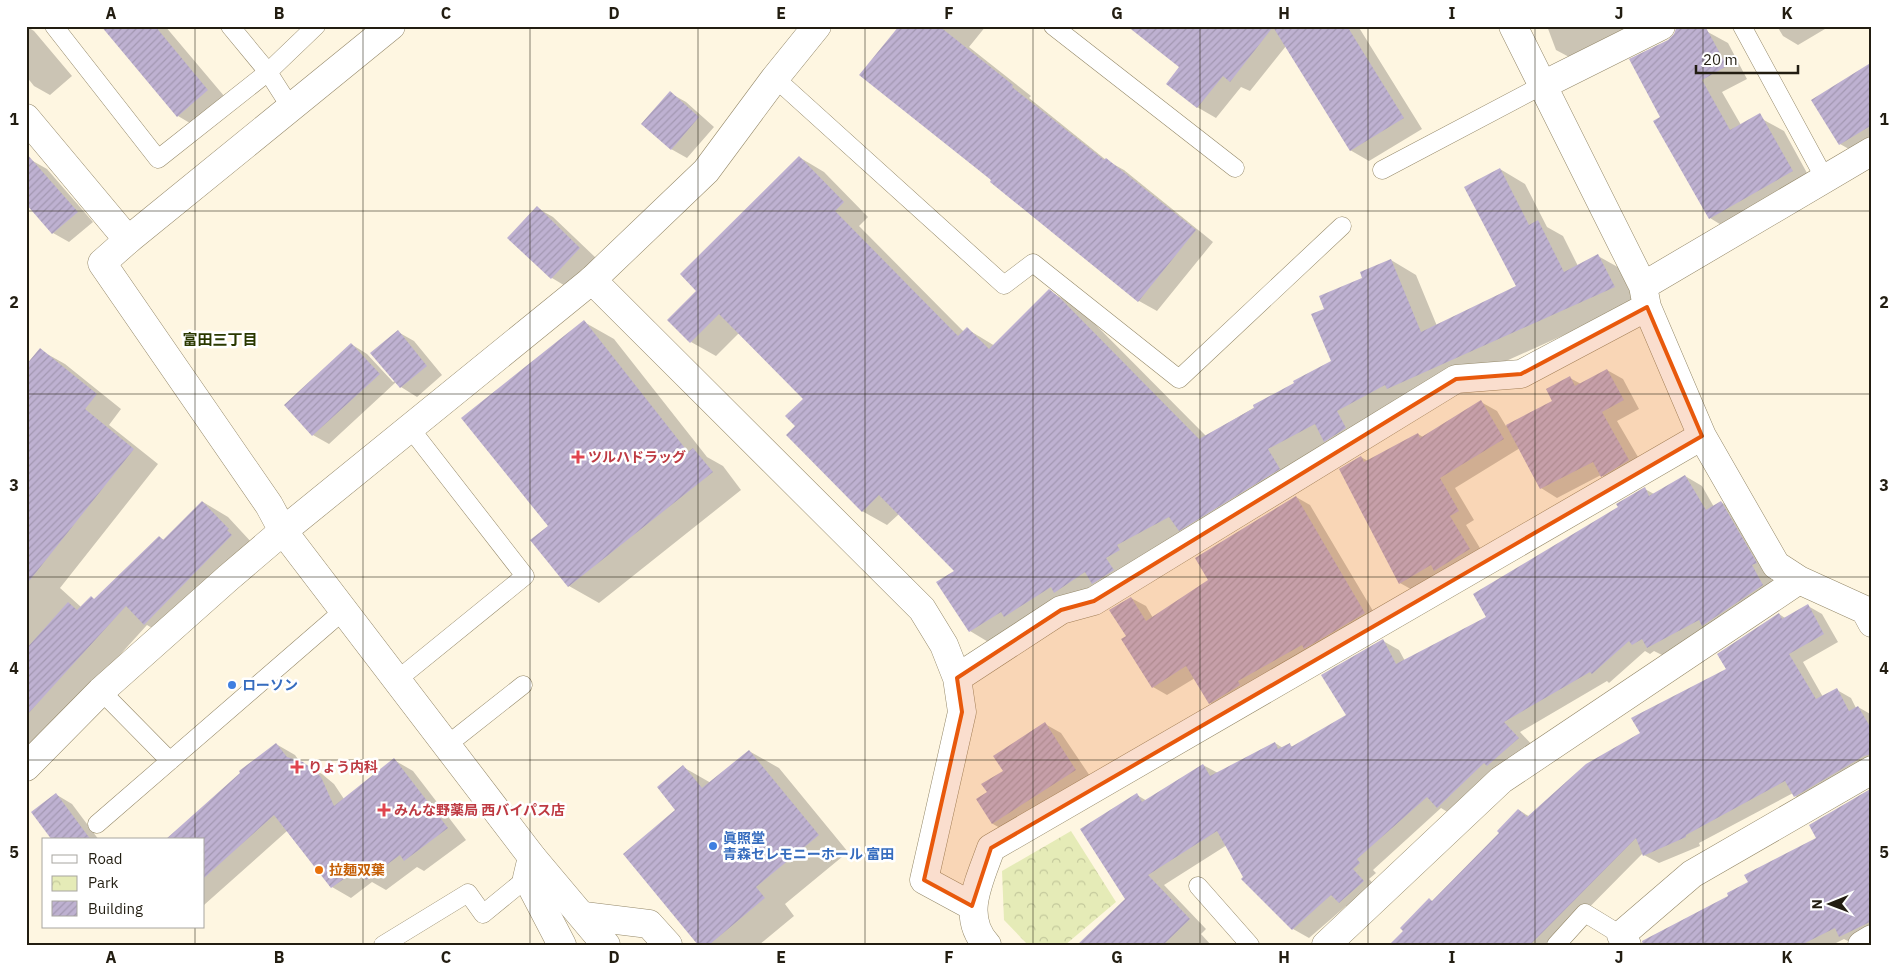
<svg xmlns="http://www.w3.org/2000/svg" width="1898" height="971" font-family="'IBM Plex Sans','Noto Sans JP',sans-serif">
  <style>
    .park { fill: url(#park-crowns) }
    .shadow { fill: #0003 }
    .building { fill: url(#building-hatch) }
    .lines { fill: none; stroke-linecap: round; stroke-linejoin: round }
    .lane-casing { stroke: #948869; stroke-width: 19 }
    .street-casing { stroke: #948869; stroke-width: 29 }
    .secondary-casing { stroke: #948869; stroke-width: 29 }
    .lane { stroke: #fff; stroke-width: 18 }
    .street { stroke: #fff; stroke-width: 28 }
    .secondary { stroke: #fff; stroke-width: 28 }
    .marked { fill: #e8590c; fill-opacity: 0.2; stroke: #e8590c; stroke-width: 4; stroke-linejoin: round }
    .grid { fill: none; stroke: #221d11; stroke-width: 1; stroke-opacity: 0.55 }
    .health-dot { fill: #e0444e; stroke: #fff; stroke-width: 2 }
    .shop-dot { fill: #3f7fe0; stroke: #fff; stroke-width: 2 }
    .food-dot { fill: #e8710a; stroke: #fff; stroke-width: 2 }
    .labels { text-anchor: middle; dominant-baseline: central; stroke-width: 5; stroke-linejoin: round; paint-order: stroke }
    .health-label { font-size: 14px; font-weight: bold; fill: #be3a42; stroke: #fff; text-anchor: start }
    .shop-label { font-size: 14px; font-weight: bold; fill: #366cbe; stroke: #fff; text-anchor: start }
    .food-label { font-size: 14px; font-weight: bold; fill: #c56008; stroke: #fff; text-anchor: start }
    .neighbourhood-label { font-size: 15px; font-weight: bold; fill: #293800; stroke: #fff }
    .neatline { fill: none; stroke: #221d11; stroke-width: 2 }
    .grid-label { font-size: 16px; text-anchor: middle; font-weight: bold; fill: #221d11 }
  </style>
  <defs>
    <pattern id="park-crowns" width="20" height="18" patternUnits="userSpaceOnUse" patternTransform="scale(1.25)"><rect width="20" height="18" fill="#e5ebb7"/><path d="M2 6a3 3 0 1 1 6 0M12 15a3 3 0 1 1 6 0" fill="none" stroke="#c4c99c"/></pattern>
    <pattern id="building-hatch" width="6" height="6" patternUnits="userSpaceOnUse" patternTransform="scale(1.25)"><rect width="6" height="6" fill="#beb1d1"/><path d="M-1 1l2-2M0 6l6-6M5 7l2-2" fill="none" stroke="#a398b2"/></pattern>
  </defs>
  <rect width="100%" height="100%" fill="#fef6e1"/>
  <!-- park -->
  <path class="park" d="M1071,831L1116,902L1065,945H1028L1004,920L1002,871Z"/>
  <!-- shadow -->
  <path class="shadow" d="M26,26L34,31L72,76L50,95L34,86L26,76Z
    M103,26H165L230,103L200,129L178,116Z
    M900,26H986L969,47L1031,96L1029,98L1106,160L1124,170L1213,242L1157,311L1139,301L991,181L992,180Z
    M1129,26H1358L1422,129L1369,161L1350,150L1286,46L1250,91L1241,87L1216,118L1197,107L1181,67Z
    M1547,26H1644L1571,58L1556,50Z
    M1777,26H1830L1798,45L1783,36Z
    M1706,31L1728,43L1747,79L1722,92L1741,125L1762,119L1784,131L1813,184L1731,231L1710,218L1662,117Z
    M1872,64V143L1856,153L1840,144Z
    M670,93L686,102L714,127L687,158L671,149Z
    M799,157L824,172L868,217L859,226L964,332L967,329L995,346L1049,291L1074,305L1085,314L1206,436L1333,361L1326,309L1364,278L1391,260L1416,275L1437,326L1517,287L1500,169L1525,184L1547,227L1563,236L1578,266L1598,256L1623,270L1639,301L1413,403L1292,463L1304,483L995,646L970,631L956,571L899,514L887,525L862,511L796,426L804,399L739,333L716,356L691,342L698,291Z
    M31,160L47,169L93,222L69,242L53,233L26,202Z
    M537,208L553,217L596,258L567,287L552,278Z
    M584,322L614,339L707,457L723,466L741,490L599,603L569,586L532,540L549,526Z
    M398,332L414,341L442,375L417,397L401,387L396,382L329,444L313,435L286,405L351,344L367,354L393,382L395,381Z
    M40,350L65,364L121,409L109,425L158,464L60,588L81,607L91,597L95,600L159,537L164,540L203,502L228,517L253,544L169,638L147,625L30,754L26,772V358L30,362Z
    M1607,370L1623,379L1639,409L1617,421L1645,469L1618,485L1601,475L1557,498L1541,488L1520,448L1455,488L1474,520L1466,525L1486,558L1416,592L1400,583L1361,457L1368,461L1418,434L1423,437L1481,402L1497,411L1506,426L1554,401L1570,378L1581,384Z
    M1685,476L1702,486L1714,507L1721,502L1738,512L1779,595L1664,656L1654,651L1650,654L1645,651L1609,683L1607,681L1520,732L1535,748L1454,816L1441,808L1373,870L1376,873L1369,879L1380,891L1356,912L1346,906L1309,938L1293,929L1245,877L1227,845L1164,885L1206,929L1201,934L1211,945H1079L1127,900L1137,795L1147,801L1203,765L1218,773L1275,743L1283,748L1290,745L1293,747L1348,716L1383,641L1399,650L1405,661L1487,617L1619,507L1645,489L1654,494Z
    M1296,497L1310,505L1379,621L1224,711L1210,703L1195,678L1167,695L1153,687L1127,636L1131,598L1146,606L1153,618L1210,580Z
    M1808,606L1822,614L1838,642L1803,662L1823,697L1837,690L1851,698L1856,708L1858,707L1872,715V768L1809,804L1795,796L1793,793L1699,843L1700,846L1659,863L1644,855L1643,853L1552,945H1390L1501,833L1519,810L1530,817L1727,669L1779,614L1785,618Z
    M1045,724L1061,733L1092,779L1009,833L993,824L988,793L1005,771Z
    M276,744L295,755L300,762L322,774L334,784L344,799L394,760L413,771L466,840L424,871L417,867L386,890L372,882L351,898L332,887L287,831L204,905V840Z
    M749,751L779,768L848,852L785,904L794,916L759,945H699L677,810L683,767L711,783Z
    M1872,790V936L1855,945L1844,939L1832,945H1673L1730,896L1818,839Z
    M57,795L72,804L99,840H53Z"/>
  <!-- building -->
  <path class="building" d="M101,26H155L208,90L177,117Z
    M899,26H939L1013,85L1012,87L1104,160L1106,158L1196,230L1138,302L990,182L991,180L859,75Z
    M1127,26H1347L1404,118L1350,151L1273,27L1230,82L1223,76L1197,108L1166,84L1179,67Z
    M1677,26H1705L1727,66L1702,80L1730,130L1760,113L1793,171L1709,219L1653,121L1660,117L1629,59L1668,40L1674,34Z
    M1872,62V125L1839,145L1811,100Z
    M670,91L699,117L671,150L641,124Z
    M26,153L78,212L52,234L26,204Z
    M799,156L844,202L835,211L958,336L967,327L989,349L1049,289L1060,298L1199,439L1254,408L1253,405L1294,383L1293,381L1331,361L1311,314L1324,309L1319,296L1362,278L1360,272L1391,259L1421,332L1516,286L1464,187L1500,168L1529,225L1538,220L1564,272L1598,254L1615,287L1387,389L1385,385L1337,411L1346,428L1324,442L1315,424L1268,449L1280,469L1179,531L1169,517L1117,545L1120,550L1106,558L1114,570L1092,584L1085,572L1054,593L1051,587L1004,617L1001,612L969,632L936,582L954,571L879,495L862,512L786,435L795,426L785,416L803,399L719,314L690,343L667,320L696,291L680,274Z
    M537,206L580,248L551,279L507,238Z
    M584,320L688,452L693,448L713,472L568,587L530,540L548,526L461,418Z
    M398,330L427,366L400,388L370,353Z
    M351,343L380,374L312,436L284,405Z
    M40,348L97,394L85,409L134,449L26,585V365Z
    M1607,369L1624,400L1602,412L1629,460L1601,477L1593,462L1540,489L1506,425L1552,401L1546,389L1570,376L1575,386Z
    M1481,400L1504,439L1440,478L1459,511L1450,516L1470,549L1434,571L1431,565L1399,584L1339,469L1361,456L1364,462L1418,433L1420,438Z
    M1685,475L1706,510L1721,501L1757,563L1752,565L1763,585L1702,626L1699,620L1647,648L1642,639L1632,645L1629,641L1592,674L1590,672L1504,722L1519,738L1487,766L1484,763L1437,808L1427,797L1357,859L1360,863L1353,869L1364,881L1339,903L1331,895L1292,930L1241,879L1243,877L1217,831L1148,875L1190,919L1163,945H1077L1125,899L1080,829L1137,793L1142,802L1203,764L1210,776L1275,742L1278,749L1290,743L1291,747L1346,715L1321,675L1383,639L1396,664L1486,617L1473,594L1618,507L1616,504L1645,487L1649,496Z
    M1296,496L1365,613L1304,649L1302,645L1238,681L1240,685L1209,704L1186,666L1152,688L1121,639L1126,636L1109,610L1131,597L1146,621L1208,580L1195,558Z
    M202,501L229,529L227,530L232,535L144,625L126,606L26,716V649L68,602L77,610L91,596L94,599L159,536L163,540Z
    M1808,604L1824,634L1789,654L1816,699L1837,688L1849,711L1858,706L1872,730V754L1864,756L1794,797L1785,781L1686,835V837L1643,856L1636,838L1530,945H1389L1403,931L1400,928L1429,898L1432,901L1499,833L1497,831L1518,809L1527,817L1586,764L1640,733L1631,718L1726,669L1717,654L1779,613L1782,619Z
    M1045,722L1076,770L992,824L976,799L987,792L981,784L1003,771L993,756Z
    M276,743L287,757L303,762L315,771L321,777L334,806L394,758L448,828L404,861L400,855L366,880L358,869L331,888L274,815L204,878V840H165L240,773L239,771Z
    M749,750L819,835L756,887L765,898L709,945H698L623,854L675,810L657,787L683,765L702,788Z
    M1872,788V921L1839,937L1835,928L1801,945H1643L1642,941L1728,896L1727,893L1748,882L1744,875L1816,838L1809,825Z
    M56,793L91,840H52L31,812Z"/>
  <g class="lines">
    <!-- lane casing -->
    <g class="lane-casing">
      <path id="lane" d="M54,26L158,159L268,72L291,108
        M230,26L268,72L316,26
        M1053,26L1235,168
        M1742,26L1825,179
        M775,78L1004,285L1033,263L1179,379L1342,226
        M1382,170L1543,85
        M397,680L525,576L410,428
        M101,691L170,761
        M447,745L523,685
        M97,824L343,611
        M1198,886L1250,945
        M383,945L468,893L483,914L527,878
        M1556,945L1585,913L1621,935"/>
    </g>
    <!-- street casing -->
    <g class="street-casing">
      <path id="street" d="M1513,26L1643,286L1647,307L1702,436L1776,565L1799,580L1865,610L1872,623
        M1543,85L1661,26
        M26,118L128,240
        M592,280L922,609L944,645L957,678L962,712L924,880L972,906
        M1643,286L1872,151
        M957,678L1061,610L1094,601L1456,379L1521,374L1647,307
        M532,857L527,878L562,945
        M584,916L649,924L668,945
        M987,945C960,916 980,880 991,848L1702,436
        M1326,945L1501,780L1799,580
        M1627,945L1621,935L1692,874L1872,770
        M1862,945L1872,939"/>
    </g>
    <!-- secondary casing -->
    <g class="secondary-casing">
      <path id="secondary" d="M391,26L128,240L102,263L269,505L283,531L532,857L606,945
        M26,767L101,691L228,578L283,531L592,280L706,171L775,78L817,26"/>
    </g>
    <!-- lane -->
    <use href="#lane" class="lane"/>
    <!-- street -->
    <use href="#street" class="street"/>
    <!-- secondary -->
    <use href="#secondary" class="secondary"/>
  </g>
  <!-- marked area -->
  <path class="marked" d="M1647,307L1702,436L991,848L972,906L924,880L962,712L957,678L1061,610L1094,601L1456,379L1521,374Z"/>
  <!-- grid -->
  <path class="grid" d="M195,26V840M363,26V945M530,26V945M698,26V945M865,26V945M1033,26V945M1200,26V945M1368,26V945M1535,26V945M1703,26V945M26,211H1872M26,394H1872M26,577H1872M26,760H1872M195,927V945"/>
  <!-- markers -->
  <g class="health-dot">
    <path d="M575.5 449.5h5v5h5v5h-5v5h-5v-5h-5v-5h5z"/>
    <path d="M294.5 759.5h5v5h5v5h-5v5h-5v-5h-5v-5h5z"/>
    <path d="M381.5 802.5h5v5h5v5h-5v5h-5v-5h-5v-5h5z"/>
  </g>
  <g class="shop-dot">
    <circle cx="232" cy="685" r="5"/>
    <circle cx="713" cy="846" r="5"/>
  </g>
  <circle class="food-dot" cx="319" cy="870" r="5"/>
  <g class="labels">
    <!-- health labels -->
    <g class="health-label">
      <text x="588" y="457">ツルハドラッグ</text>
      <text x="308" y="767">りょう内科</text>
      <text x="394" y="810">みんな野薬局 西バイパス店</text>
    </g>
    <!-- shop labels -->
    <g class="shop-label">
      <text x="242" y="685">ローソン</text>
      <text x="723" y="838">眞照堂<tspan x="723" dy="16">青森セレモニーホール 富田</tspan></text>
    </g>
    <!-- food labels -->
    <g class="food-label">
      <text x="329" y="870">拉麺双葉</text>
    </g>
    <!-- neighbourhood labels -->
    <g class="neighbourhood-label">
      <text x="220" y="339">富田三丁目</text>
    </g>
  </g>
  <!-- border -->
  <rect width="1898" height="971" fill="none" stroke="#ffffff" stroke-width="55"/>
  <!-- legend -->
  <rect x="42" y="838" width="162" height="90" fill="#ffffff" stroke="#a7a5a0"/>
  <rect x="52" y="855" width="25" height="8" fill="#ffffff" stroke="#a7a5a0"/>
  <text x="88" y="864" font-size="15" fill="#221d11">Road</text>
  <rect x="52" y="876" width="25" height="15" fill="url(#park-crowns)" stroke="#a7a5a0"/>
  <text x="88" y="888" font-size="15" fill="#221d11">Park</text>
  <rect x="52" y="901" width="25" height="15" fill="url(#building-hatch)" stroke="#a7a5a0"/>
  <text x="88" y="914" font-size="15" fill="#221d11">Building</text>
  <!-- north arrow -->
  <g transform="translate(1830 904) rotate(269)" stroke="#ffffff" stroke-width="4" paint-order="stroke">
  <path d="M0-4L9 19L0 12L-9 19Z" fill="#221d11"/>
  <text y="-8" font-size="14" font-weight="bold" text-anchor="middle" fill="#221d11">N</text>
  </g>
  <!-- scale -->
  <path d="M1696 65v8h102v-8" fill="none" stroke="#221d11" stroke-width="2.5"/>
  <text x="1703" y="65" font-size="15" fill="#221d11" stroke="#ffffff" stroke-width="4" paint-order="stroke">20 m</text>
  <rect x="28" y="28" width="1842" height="916" class="neatline"/>
  <g class="grid-label">
    <text x="111" y="19">A</text>
    <text x="279" y="19">B</text>
    <text x="446" y="19">C</text>
    <text x="614" y="19">D</text>
    <text x="781" y="19">E</text>
    <text x="949" y="19">F</text>
    <text x="1117" y="19">G</text>
    <text x="1284" y="19">H</text>
    <text x="1452" y="19">I</text>
    <text x="1619" y="19">J</text>
    <text x="1787" y="19">K</text>
    <text x="14" y="125">1</text>
    <text x="1884" y="125">1</text>
    <text x="14" y="308">2</text>
    <text x="1884" y="308">2</text>
    <text x="14" y="491">3</text>
    <text x="1884" y="491">3</text>
    <text x="14" y="674">4</text>
    <text x="1884" y="674">4</text>
    <text x="14" y="858">5</text>
    <text x="1884" y="858">5</text>
    <text x="111" y="963">A</text>
    <text x="279" y="963">B</text>
    <text x="446" y="963">C</text>
    <text x="614" y="963">D</text>
    <text x="781" y="963">E</text>
    <text x="949" y="963">F</text>
    <text x="1117" y="963">G</text>
    <text x="1284" y="963">H</text>
    <text x="1452" y="963">I</text>
    <text x="1619" y="963">J</text>
    <text x="1787" y="963">K</text>
  </g>
</svg>
